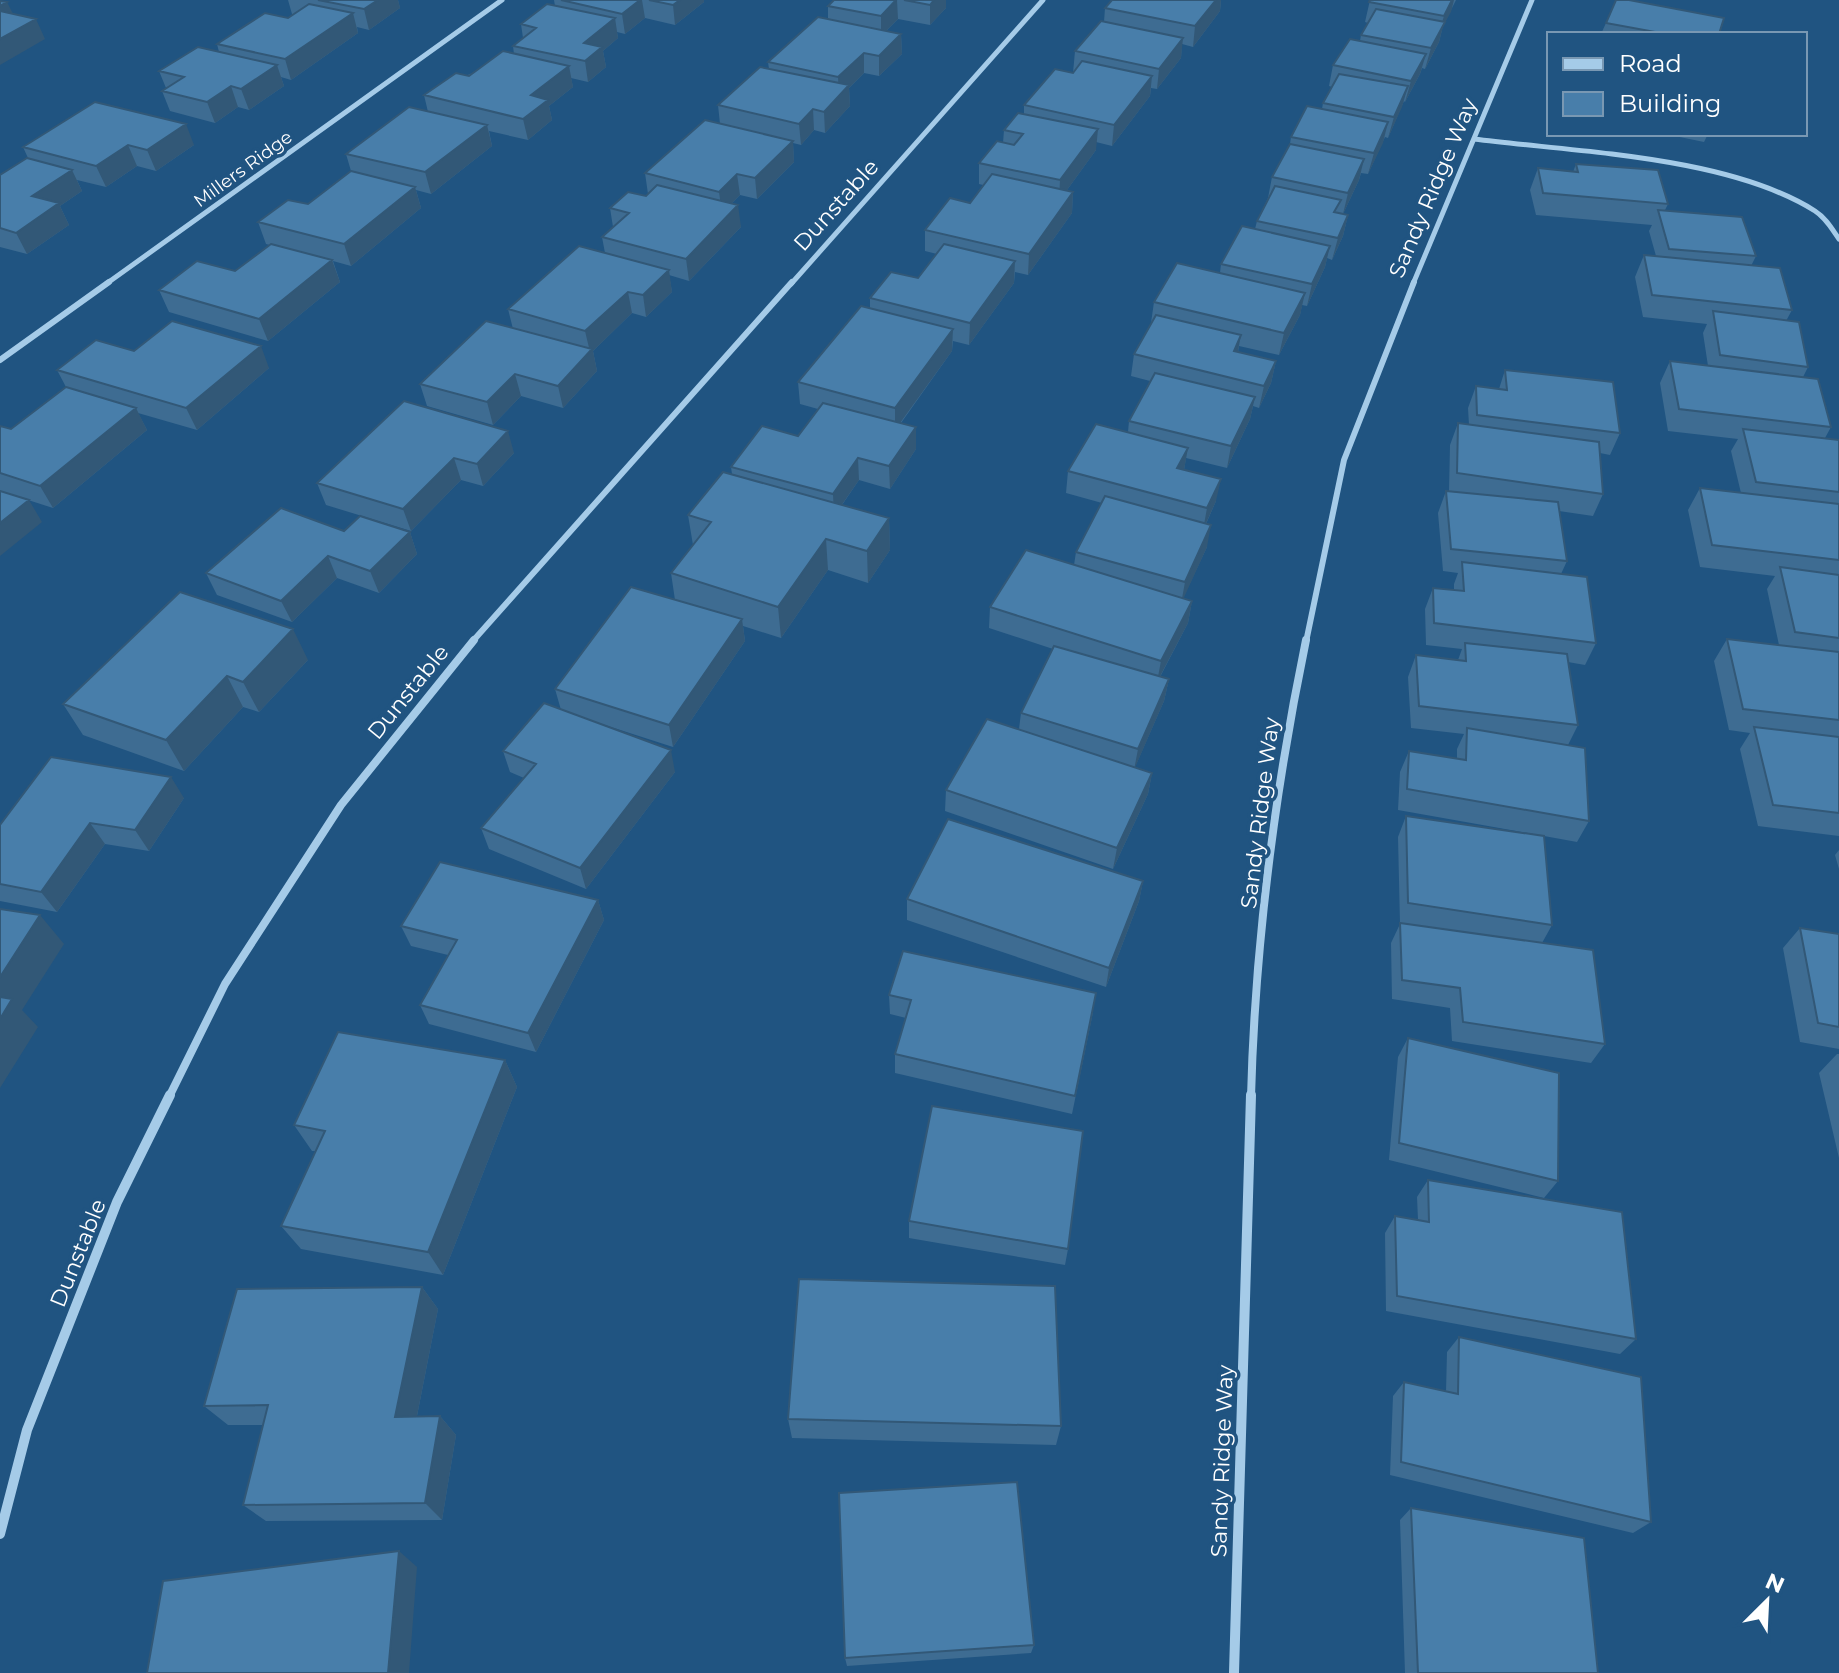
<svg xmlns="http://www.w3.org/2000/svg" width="1839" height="1673" font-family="Montserrat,sans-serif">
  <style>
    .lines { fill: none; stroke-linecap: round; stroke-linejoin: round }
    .street-far3 { stroke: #a5cbe8; stroke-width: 5 }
    .street-far2 { stroke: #a5cbe8; stroke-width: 6 }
    .street-far1 { stroke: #a5cbe8; stroke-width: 8 }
    .street { stroke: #a5cbe8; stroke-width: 10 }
    .wall { fill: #3e6c92 }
    .shaded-wall { fill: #325877 }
    .building { fill: #487eaa; stroke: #325877; stroke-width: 2 }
    .labels { text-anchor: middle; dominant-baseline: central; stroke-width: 7; stroke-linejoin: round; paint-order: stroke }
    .far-street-label { font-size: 18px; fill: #fff; stroke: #205481 }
    .street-label { font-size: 22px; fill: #fff; stroke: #205481 }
  </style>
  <rect width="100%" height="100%" fill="#205481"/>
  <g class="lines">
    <!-- street-far3 -->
    <path class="street-far3" d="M1474,139C1575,152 1728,156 1815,211C1826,218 1832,229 1839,239
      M106,284L502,0
      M791,284L1043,0
      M1413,284L1532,0"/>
    <!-- street-far2 -->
    <path class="street-far2" d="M0,360L109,282
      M472,642L792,282
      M1306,642L1344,460L1414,282"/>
    <!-- street-far1 -->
    <path class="street-far1" d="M169,1097L225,984L341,805L474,640
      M1251,1097C1255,944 1275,790 1306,640"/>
    <!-- street -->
    <path class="street" d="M0,1534L27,1430L117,1202L170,1095
      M1234,1673L1251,1095"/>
  </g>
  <!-- wall -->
  <path class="wall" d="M288,0H398L400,8L369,30L357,27L358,33L291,80L281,77L284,86L249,110L238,107L215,123L170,111L162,91L166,88L159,71L219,52L217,44L288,18L294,14H292Z
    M554,0H704V2L675,25L645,18L625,34L617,32L618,38L603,51L606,67L588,82L571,78L573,87L549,106L552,120L528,140L489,131L492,146L431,194L416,190L421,208L351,266L333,261L340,282L268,341L169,312L159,290L235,271L270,245L266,244L258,222L308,204L351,171L346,154L428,112L424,95L514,54L513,46L523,38L521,24L555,6Z
    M834,0H946V8L930,25L898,19L886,31L901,34L902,54L879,76L864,73L849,88L850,106L825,133L814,130L801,145L793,143L794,162L757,199L740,195L731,204L741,227L689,281L669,275L672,292L646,317L632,313L593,351L597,371L563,408L521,396L493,425L427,406L420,384L513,329L508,309L605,253L602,237L613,227L610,208L646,196L648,194L645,173L720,124L718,105L769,69L768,62L828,19V6Z
    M1112,0H1221L1220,11L1193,47L1182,44L1181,58L1157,89L1151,88L1150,96L1112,146L1096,142V150L1067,190L1073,192L1072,213L1028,275L1015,272L1014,283L969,345L953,341L952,351L901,423L916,449L890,489L859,480L842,505L889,518L890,550L868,583L828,570L781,638L743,626L745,641L673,747L583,718L675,772L586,889L489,849L481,828L524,778L510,772L503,751L561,710L555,689L675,600L671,573L693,545L688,515L732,474L731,467L798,436L818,409L800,404L798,382L870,309V298L918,278L937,254L925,251V230L970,203L983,185L979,184V163L1003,143L1004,130L1024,114V105L1073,73L1075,51L1104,22L1105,8Z
    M1370,0H1456L1443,26L1439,42L1425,69L1422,68L1420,74L1405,102L1404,101L1388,138L1385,137L1368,174L1361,173L1359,180L1343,214L1348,215L1343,236L1332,260L1327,258L1325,267L1307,306L1302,305L1300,315L1279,355L1239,346L1238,352L1276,361L1271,383L1259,408L1253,406L1250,419L1227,468L1186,458L1184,470L1216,501L1206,524L1207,547L1183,598L1192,601L1188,623L1160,677L1169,679L1164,701L1135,767L1152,773L1148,794L1113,869L945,811L946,790L1019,729L1021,713L1053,649L989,628L990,607L1074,565L1076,552L1102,503L1066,493L1068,471L1128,432L1129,421L1150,381L1131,376L1134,354L1151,323L1154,302L1220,273L1221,264L1255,229L1257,221L1268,198L1272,177L1290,144L1291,137L1322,109L1323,103L1332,87L1329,86L1333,65L1360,41L1361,35L1368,23L1365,22Z
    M1606,23L1719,34H1601Z
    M1665,134H1708L1704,142Z
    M194,145L156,171L137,166L106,187L77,180L82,191L60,206L69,225L27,254L0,247V175L28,158L23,147Z
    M1576,164L1668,204L1665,210L1756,256L1751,266L1792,310L1786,321L1808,367L1803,377L1831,427L1825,438L1839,440V836L1758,826L1740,749L1750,733L1729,730L1714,661L1727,639L1779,645L1767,589L1775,576L1700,567L1688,510L1700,488L1741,493L1731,451L1738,439L1668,431L1660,383L1670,361L1708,366L1703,333L1707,324L1643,317L1635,277L1644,255L1656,256L1649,231L1652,225L1536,215L1530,190L1538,168L1573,172Z
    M134,351L269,368L197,430L138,413L147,430L53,508L0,491V426L11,429L66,387L57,370Z
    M1505,370L1620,433L1610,455L1600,453L1603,494L1593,516L1559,511L1567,561L1561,574L1596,643L1585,665L1568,662L1578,725L1568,745L1589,821L1577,842L1544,836L1552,925L1542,943L1605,1044L1591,1063L1452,1041L1450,1008L1392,999L1391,943L1400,924L1398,837L1406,816L1539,835L1398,810L1400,772L1409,751L1457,759V749L1464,734L1411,728L1408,677L1416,655L1458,660L1462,649L1426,645L1425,609L1433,588L1454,590V584L1458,573L1443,571L1438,513L1446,491H1449L1450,445L1458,423L1469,425L1468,408L1476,386L1499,389Z
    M404,401L514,453L483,486L461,480L411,531L326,505L317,483Z
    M344,531L410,532L417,554L379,593L337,578L292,622L217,595L206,573Z
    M308,660L259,712L243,707L184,771L83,735L63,704Z
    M184,798L149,851L105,844L57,912L0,901V825Z
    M1839,850V869L1835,855Z
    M1143,881L1139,901L1106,987L907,920V899Z
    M598,900L604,920L536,1052L429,1024L420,1005L448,955L411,946L401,926Z
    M1800,928L1839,934V1049L1800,1042L1783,948Z
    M889,995L1093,1012L1072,1114L895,1073V1054L906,1018L890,1014Z
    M1408,1038L1558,1181L1544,1198L1389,1160L1398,1057Z
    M1837,1054H1839V1158L1819,1073Z
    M505,1060L517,1087L443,1275L301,1249L281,1226L316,1151H312L294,1125Z
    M1428,1180L1636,1339L1620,1354L1386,1311L1385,1233L1395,1216L1418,1220L1417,1197Z
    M909,1221L1068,1249L1065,1265L909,1238Z
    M422,1287L438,1309L417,1416H440L456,1435L442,1520L266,1521L243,1505L263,1425H228L204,1406Z
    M1459,1337L1651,1522L1633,1533L1390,1475L1393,1396L1404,1382L1446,1392L1447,1352Z
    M788,1419L1061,1426L1056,1445L792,1438Z
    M1411,1508L1598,1673H1405L1400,1520Z
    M1034,1645L1031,1653L847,1666L845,1658Z"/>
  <!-- shaded-wall -->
  <path class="shaded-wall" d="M378,0H398L400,8L369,30L364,9Z
    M640,0H642L645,18L625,34L622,14Z
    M680,0H704V2L675,25L673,5Z
    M896,0H897L898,19L881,36V16Z
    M934,0H946V8L930,25V5Z
    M1216,0H1221L1220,11L1193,47L1195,26Z
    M1452,0H1454L1451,12L1443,26L1439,42L1425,69L1431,48L1439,32L1444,16Z
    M7,2L17,22H0V6Z
    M353,13L358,33L291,80L285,59Z
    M615,18L618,38L603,51L606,67L588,82L585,61L584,43Z
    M36,19L45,39L0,65V39Z
    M901,34L902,54L879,76V56Z
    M1183,38L1181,58L1157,89L1159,69Z
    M864,53V73L849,88L850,106L825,133L824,112L839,96L838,77Z
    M1426,54L1420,74L1405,102L1411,81Z
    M277,65L284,86L249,110L241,89Z
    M569,66L573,87L549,106L552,120L528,140L523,119L531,95Z
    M1152,76L1150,96L1112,146L1114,125Z
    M231,86L238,107L215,123L207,102Z
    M1408,86L1402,107L1388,138L1394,117Z
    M813,109L814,130L801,145L799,124Z
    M1388,122L1383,143L1368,174L1374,153Z
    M186,124L194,145L156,171L147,150Z
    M487,125L492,146L431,194L425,172Z
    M1098,129L1096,150L1059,201L1060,180Z
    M793,141L794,162L757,199L755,178Z
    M128,145L137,166L106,187L96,166Z
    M1364,159L1359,180L1343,214L1348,193Z
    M72,170L82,191L60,206L69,225L27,254L16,233L32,196Z
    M737,174L740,195L722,213L719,192Z
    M415,187L421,208L351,266L344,244Z
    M1073,192L1072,213L1028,275L1029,254Z
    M738,205L741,227L689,281L686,259Z
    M1348,215L1343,236L1332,260L1338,238Z
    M1330,246L1325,267L1307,306L1312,284Z
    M332,260L340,282L268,341L259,319Z
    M1015,261L1014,283L969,345L970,323Z
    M669,270L672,292L646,317L643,295Z
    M628,292L632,313L593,351L597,371L563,408L558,386L590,352L585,331Z
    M1305,293L1300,315L1279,355L1284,333Z
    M953,329L952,351L895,430V408Z
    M1241,335L1237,356L1234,351Z
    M261,346L269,368L197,430L186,408Z
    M1276,361L1271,383L1259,408L1264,386Z
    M515,374L521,396L493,425L487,402Z
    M1255,397L1250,419L1227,468L1231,446Z
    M136,408L147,430L53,508L40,486Z
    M916,427V449L890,489L889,466Z
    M508,431L514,453L483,486L477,464Z
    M1188,448L1184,470L1177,468Z
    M454,458L461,480L411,531L403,509Z
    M858,458L859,480L834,516L833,494Z
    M1221,479L1216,501L1203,530L1207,508Z
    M29,500L42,522L0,556V523Z
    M889,518L890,550L868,583L867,551Z
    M1211,525L1207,547L1181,604L1185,582Z
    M410,532L417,554L379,593L370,571Z
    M826,539L828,570L781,638L778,607Z
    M328,556L337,578L292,622L281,601Z
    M1192,601L1188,623L1157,682L1161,661Z
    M742,619L745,641L673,747L669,725Z
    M293,629L308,660L259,712L243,682Z
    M227,676L243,707L184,771L166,740Z
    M1169,679L1164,701L1134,770L1138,749Z
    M671,750L675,772L586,889L580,868Z
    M1152,773L1148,794L1113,869L1117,848Z
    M171,777L184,798L149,851L135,830Z
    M90,823L105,844L57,912L41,892Z
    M1143,881L1139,901L1106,987L1109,968Z
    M598,900L604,920L536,1052L528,1033Z
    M40,915L64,944L22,1010L38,1027L0,1088V977Z
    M505,1060L517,1087L443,1275L428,1252Z
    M422,1287L438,1309L413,1436L395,1417Z
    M440,1416L456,1435L442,1520L425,1503Z
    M399,1551L417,1567L409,1673H388Z"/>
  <!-- building -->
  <path class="building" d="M318,0H378L364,9Z
    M561,0H640L622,14Z
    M649,0H680L673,5Z
    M834,0H896L881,16L828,6Z
    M904,0H934L930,5Z
    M1112,0H1216L1195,26L1105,8Z
    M1370,0H1452L1444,16L1369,2Z
    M1616,0H1629L1724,18L1719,34H1666L1606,23Z
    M0,1L7,2L0,6Z
    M309,4L353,13L285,59L217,44L265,13L288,18Z
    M547,4L615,18L584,43L602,47L585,61L513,46L536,28L521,24Z
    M1376,9L1445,22L1431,48L1361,35Z
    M0,11L36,19L0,39Z
    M818,17L901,34L879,56L864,53L838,77L768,62Z
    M1101,21L1183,38L1159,69L1075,51Z
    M1350,39L1426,54L1411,81L1333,65Z
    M198,47L277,65L241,89L231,86L207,102L162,91L184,77L159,71Z
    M503,51L569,66L531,95L548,100L523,119L424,95L456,73L469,76Z
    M1082,61L1152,76L1114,125L1024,105L1055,69L1073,73Z
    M760,67L849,85L824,112L813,109L799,124L718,105Z
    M1339,74L1408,86L1394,117L1323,103Z
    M95,102L186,124L147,150L128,145L96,166L23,147Z
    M1307,106L1388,122L1374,153L1291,137Z
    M409,107L487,125L425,172L346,154Z
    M1018,113L1098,129L1060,180L979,163L997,141L1014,145L1023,134L1004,130Z
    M705,120L793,141L755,178L737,174L719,192L645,173Z
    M1290,144L1364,159L1348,193L1272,177Z
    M27,158L72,170L32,196L59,203L16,233L0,228V175Z
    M1576,164L1658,170L1668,204L1543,193L1538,168L1578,172Z
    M351,171L415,187L344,244L258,222L288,200L308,204Z
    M992,174L1073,192L1029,254L925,230L950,198L970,203Z
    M657,185L738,205L686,259L602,237L629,213L610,208L628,192L646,196Z
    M1275,186L1341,200L1334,212L1348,215L1338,238L1257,221Z
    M1658,210L1742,217L1756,256L1669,249Z
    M1242,226L1330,246L1312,284L1221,264Z
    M271,244L332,260L259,319L159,290L197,261L235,271Z
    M944,244L1015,261L970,323L870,298L891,272L918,278Z
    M579,246L669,270L643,295L628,292L585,331L508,309Z
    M1644,255L1780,268L1792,310L1652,295Z
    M1177,263L1305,293L1284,333L1154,302Z
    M861,306L953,329L895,408L798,382Z
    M1713,311L1799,322L1808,367L1720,355Z
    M1156,315L1241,335L1234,351L1276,361L1264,386L1134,354Z
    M172,321L261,346L186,408L57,370L96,340L134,351Z
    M486,321L592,349L558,386L515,374L487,402L420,384Z
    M1670,361L1818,379L1831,427L1679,409Z
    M1505,370L1613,382L1620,433L1477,415L1476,386L1507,390Z
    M1155,373L1255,397L1231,446L1129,421Z
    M66,387L136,408L40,486L0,473V426L11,429Z
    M404,401L508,431L477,464L454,458L403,509L317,483Z
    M823,403L916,427L889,466L858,458L833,494L731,467L762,426L798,436Z
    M1458,423L1599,442L1603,494L1457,473Z
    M1096,424L1188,448L1177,468L1221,479L1207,508L1068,471Z
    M1743,429L1839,440V492L1756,482Z
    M723,472L889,518L867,551L826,539L778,607L671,573L711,522L688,515Z
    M1700,488L1839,504V560L1712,545Z
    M0,491L29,500L0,523Z
    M1446,491L1558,502L1567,561L1451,549Z
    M1105,496L1211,525L1185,582L1076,552Z
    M281,508L344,531L360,516L410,532L370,571L328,556L281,601L206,573Z
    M1026,550L1192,601L1161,661L990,607Z
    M1462,562L1587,577L1596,643L1434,623L1433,588L1464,591Z
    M1780,567L1839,575V638L1795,632Z
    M631,587L742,619L669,725L555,689Z
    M180,592L293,629L243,682L227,676L166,740L63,704Z
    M1727,639L1839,652V720L1743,709Z
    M1465,643L1567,654L1578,725L1419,706L1416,655L1466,661Z
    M1054,646L1169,679L1138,749L1021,713Z
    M544,703L671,750L580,868L481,828L536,764L503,751Z
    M987,719L1152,773L1117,848L946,790Z
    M1754,727L1839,737V813L1773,805Z
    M1467,728L1585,748L1589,821L1407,789L1409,751L1466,760Z
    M51,757L171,777L135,830L90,823L41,892L0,884V825Z
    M1406,816L1544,836L1552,925L1408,903Z
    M948,819L1143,881L1109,968L907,899Z
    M440,862L598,900L528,1033L420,1005L457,940L401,926Z
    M0,909L40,915L0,977Z
    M1400,923L1593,950L1605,1044L1463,1022L1460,988L1402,980Z
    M1800,928L1839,934V1027L1818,1023Z
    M903,951L1096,993L1075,1096L895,1054L911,1000L889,995Z
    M0,997L12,999L0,1019Z
    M338,1032L505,1060L428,1252L281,1226L325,1131L294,1125Z
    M1408,1038L1559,1073L1558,1181L1399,1143Z
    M932,1106L1083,1131L1068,1249L909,1221Z
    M1428,1180L1622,1212L1636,1339L1397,1296L1395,1216L1429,1222Z
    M799,1279L1055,1286L1061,1426L788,1419Z
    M422,1287L395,1417L440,1416L425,1503L243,1505L268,1405L204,1406L237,1289Z
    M1459,1337L1641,1377L1651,1522L1401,1462L1404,1382L1458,1394Z
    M1017,1482L1034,1645L845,1658L839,1493Z
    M1411,1508L1584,1538L1598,1673H1418Z
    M399,1551L388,1673H147L163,1581Z"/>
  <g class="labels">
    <!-- far-street labels -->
    <g class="far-street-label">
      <text transform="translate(243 169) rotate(-36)">Millers Ridge</text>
    </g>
    <!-- street labels -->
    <g class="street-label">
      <text transform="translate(1433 188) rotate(-67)">Sandy Ridge Way</text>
      <text transform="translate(836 205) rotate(-48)">Dunstable</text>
      <text transform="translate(408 692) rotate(-51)">Dunstable</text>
      <text transform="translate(1260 813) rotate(-83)">Sandy Ridge Way</text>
      <text transform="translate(78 1253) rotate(-68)">Dunstable</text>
      <text transform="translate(1222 1461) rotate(-88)">Sandy Ridge Way</text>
    </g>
  </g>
  <!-- legend -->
  <rect x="1547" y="32" width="260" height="104" fill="#205481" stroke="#7998b3" stroke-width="2"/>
  <rect x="1563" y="58" width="40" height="12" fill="#a5cbe8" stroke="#7998b3" stroke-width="2"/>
  <text x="1619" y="72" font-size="24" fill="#ffffff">Road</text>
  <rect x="1563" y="92" width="40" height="24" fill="#487eaa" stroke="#7998b3" stroke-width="2"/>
  <text x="1619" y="112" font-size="24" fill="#ffffff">Building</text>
  <!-- north arrow -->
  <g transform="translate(1767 1601) rotate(24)" stroke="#205481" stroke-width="6" paint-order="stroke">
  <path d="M0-6L14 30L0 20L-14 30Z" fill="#ffffff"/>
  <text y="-12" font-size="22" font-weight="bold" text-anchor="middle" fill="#ffffff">N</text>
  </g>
</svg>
